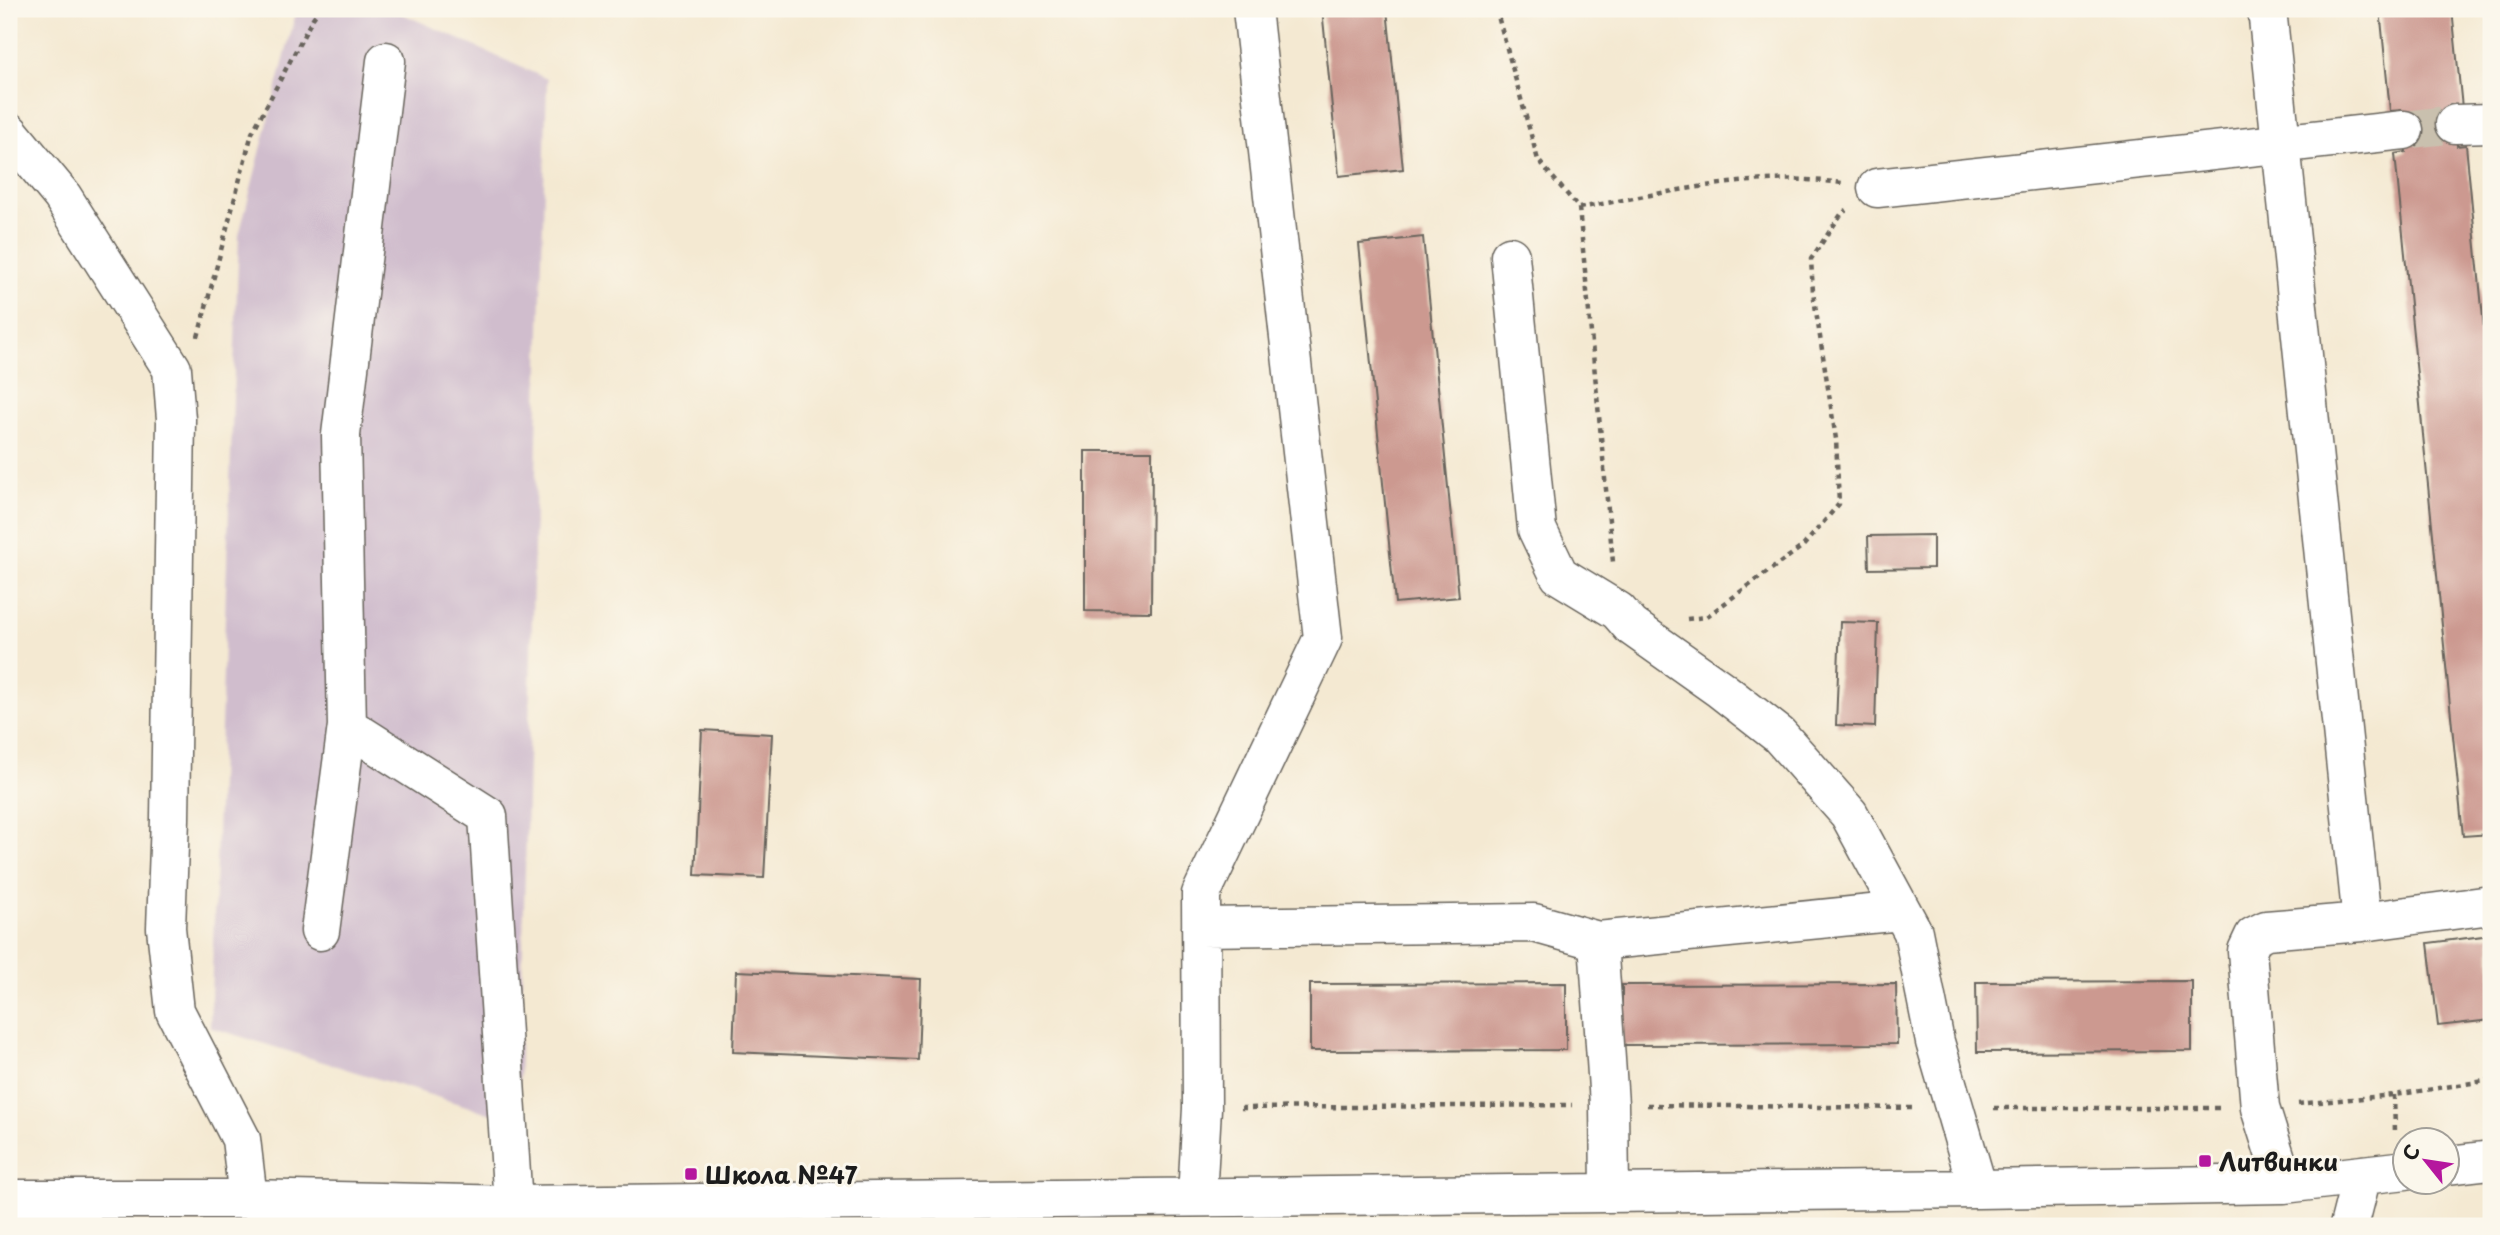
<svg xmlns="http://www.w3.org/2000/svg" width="2500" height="1235" font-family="'Playpen Sans',sans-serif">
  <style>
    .industrial { fill: #d0bdcd }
    .building { fill: #cc9990 }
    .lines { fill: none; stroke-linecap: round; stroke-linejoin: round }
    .minor-tunnel { stroke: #c9c0ae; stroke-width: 38; stroke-dasharray: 38 19; stroke-linecap: butt }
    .minor-casing { stroke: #68645c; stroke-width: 41 }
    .path { stroke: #68645c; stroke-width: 4.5; stroke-dasharray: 5 5; stroke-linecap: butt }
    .minor { stroke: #fff; stroke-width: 38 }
    .poi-dot { fill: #b5179e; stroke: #fbf7ec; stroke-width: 2.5 }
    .labels { text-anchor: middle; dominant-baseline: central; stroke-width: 6; stroke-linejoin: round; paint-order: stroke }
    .poi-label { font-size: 24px; font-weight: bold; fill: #1c1c1c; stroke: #fbf7ec; text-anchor: start }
  </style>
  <rect width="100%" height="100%" fill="#fbf7ec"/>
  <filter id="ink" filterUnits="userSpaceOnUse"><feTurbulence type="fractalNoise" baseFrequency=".0143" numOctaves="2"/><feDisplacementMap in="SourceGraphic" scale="14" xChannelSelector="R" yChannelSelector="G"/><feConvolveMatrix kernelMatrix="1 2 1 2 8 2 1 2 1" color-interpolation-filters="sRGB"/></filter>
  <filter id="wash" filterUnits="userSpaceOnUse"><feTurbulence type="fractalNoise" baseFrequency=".00686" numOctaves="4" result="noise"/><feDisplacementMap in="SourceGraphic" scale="28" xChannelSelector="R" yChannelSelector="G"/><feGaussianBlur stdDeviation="1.57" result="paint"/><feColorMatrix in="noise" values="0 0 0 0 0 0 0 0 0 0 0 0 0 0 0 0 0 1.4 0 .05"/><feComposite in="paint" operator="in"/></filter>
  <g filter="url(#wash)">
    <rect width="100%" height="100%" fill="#f4e9d2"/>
    <!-- industrial -->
    <path class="industrial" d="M297,9H392L547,79L518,1122L210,1027L239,235Z"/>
    <g id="blocks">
      <!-- building -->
      <path class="building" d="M1322,9H1387L1403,169L1339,176Z
        M2380,9H2452L2462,108H2453L2457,146L2466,145L2491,400V834L2463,836L2395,154L2406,152L2402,110L2390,111Z
        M1423,237L1459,597L1395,603L1359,244Z
        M1085,451H1152L1151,612L1085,611Z
        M1933,535V568L1869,569L1868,536Z
        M1840,622L1878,623L1875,727L1836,725Z
        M702,730L772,734L764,878L695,875Z
        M2491,935V1020L2438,1026L2428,943Z
        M736,971L921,979L918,1060L733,1052Z
        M2192,981V1051L1977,1052L1976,982Z
        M1566,983V1050L1310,1051V984Z
        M1896,984L1897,1044L1622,1045V985Z"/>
    </g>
  </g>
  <g filter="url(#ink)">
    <use href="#blocks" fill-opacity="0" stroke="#68645c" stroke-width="2"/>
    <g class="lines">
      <!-- minor-tunnel -->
      <path class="minor-tunnel" d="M2404,130L2455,124"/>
      <!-- minor casing -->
      <g class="minor-casing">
        <path id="minor" d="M2267,9L2362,922
          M386,61L341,435L347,726L488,816L513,1205
          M2455,124L2491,123
          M9,132L62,196L172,369L176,419L170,819L166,928L175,1011L241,1139L248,1199
          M1877,188L2404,130
          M1510,256L1537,529L1559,575L1618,611L1631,626L1720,689L1779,735L1849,814L1913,932L1935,1042L1978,1189
          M1201,927L1534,923L1598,941L1901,911
          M320,931L347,726
          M1598,941L1609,1104L1610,1193
          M2448,1165L2491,1160
          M2284,1184L2260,1108L2247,951L2254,936L2266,930L2362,922L2491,905
          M1197,1197L1202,1108L1201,894L1323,638L1252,9
          M9,1199H248L513,1205L1978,1189L2284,1184L2406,1170
          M2349,1226L2362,1175"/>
      </g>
      <!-- path -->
      <path class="path" d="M1496,9L1538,160L1579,208L1613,562
        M1579,208C1666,193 1754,171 1842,183
        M198,337L252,133L313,18L320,9
        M1687,619L1706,617L1803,546L1839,504L1836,439L1813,292L1811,259L1842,213L1847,210
        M2394,1095L2395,1132
        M2298,1104L2394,1095L2491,1080
        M1647,1105L1915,1108
        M1241,1108L1572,1105
        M1994,1108H2223"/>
      <!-- minor -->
      <use href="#minor" class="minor"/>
    </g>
  </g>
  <!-- markers -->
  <g class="poi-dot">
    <rect x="2198" y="1154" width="14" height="14" rx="3.5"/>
    <rect x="684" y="1167" width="14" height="14" rx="3.5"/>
  </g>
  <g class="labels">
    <!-- poi labels -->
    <g class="poi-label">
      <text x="2219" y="1161">Литвинки</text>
      <text x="705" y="1174">Школа №47</text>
    </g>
  </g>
  <!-- margin -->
  <rect width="2500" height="1235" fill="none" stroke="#fbf7ec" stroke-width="35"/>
  <!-- north arrow -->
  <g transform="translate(2426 1161) rotate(300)"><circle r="33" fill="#fbf7ec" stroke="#a29f99" stroke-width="2"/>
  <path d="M0-5L12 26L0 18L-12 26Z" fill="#b5179e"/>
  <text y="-10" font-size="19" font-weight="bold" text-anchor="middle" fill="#1c1c1c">С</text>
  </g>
</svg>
